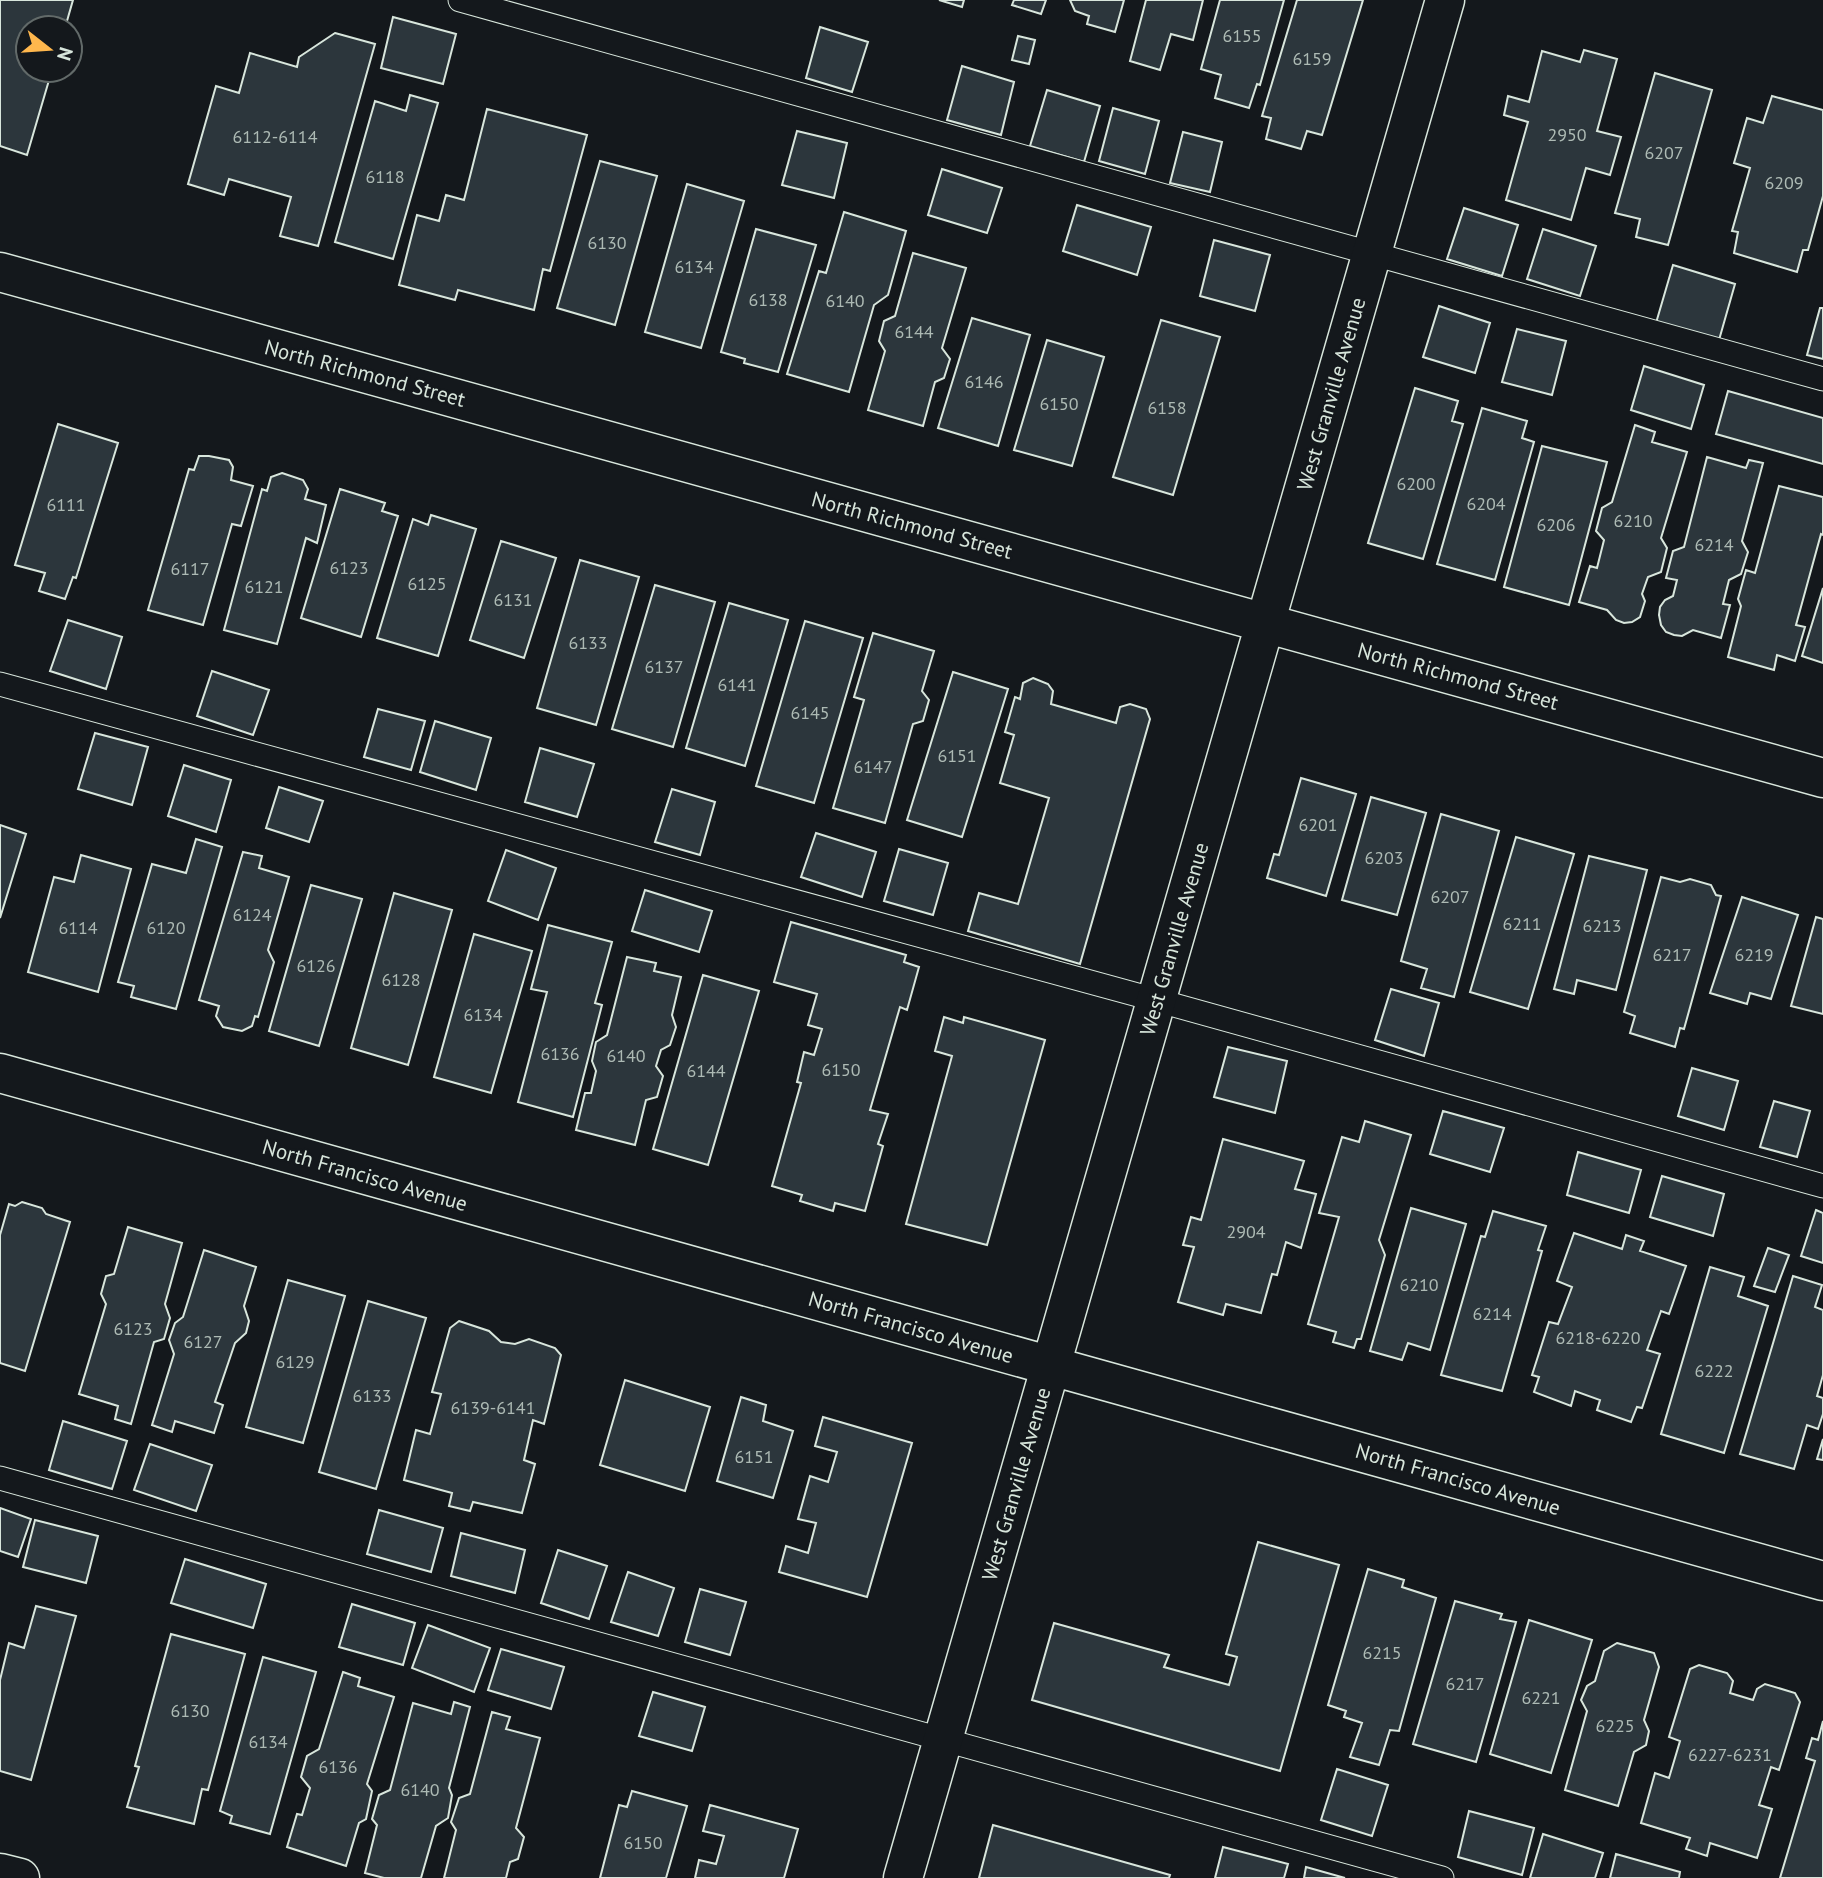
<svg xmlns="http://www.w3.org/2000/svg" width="1823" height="1878" font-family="'PT Sans',sans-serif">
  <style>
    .building { fill: #2c363c; stroke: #d8e6dc; stroke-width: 2 }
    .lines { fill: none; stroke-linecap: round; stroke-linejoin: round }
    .service-casing { stroke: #d8e6dc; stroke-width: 25 }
    .minor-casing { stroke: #d8e6dc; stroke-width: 41 }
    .service { stroke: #14181c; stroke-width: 23 }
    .minor { stroke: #14181c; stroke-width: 38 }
    .labels { text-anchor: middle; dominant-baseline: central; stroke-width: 5; stroke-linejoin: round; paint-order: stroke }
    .number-label { font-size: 18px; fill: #adbab4 }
    .street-label { font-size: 21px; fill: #d8e6dc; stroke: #14181c }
  </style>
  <rect width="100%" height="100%" fill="#14181c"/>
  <!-- building -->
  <path class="building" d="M0,0H73L65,28H28V70H52L27,155L0,146Z
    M939,0H964L962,7Z
    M1014,0H1046L1041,14L1012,5Z
    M1070,0H1124L1115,32L1087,24L1089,16L1075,11Z
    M1146,0H1203L1193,40L1171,34L1160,70L1130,61Z
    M1220,0H1284L1260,85L1257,84L1249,108L1215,98L1221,75L1201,69Z
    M1297,0H1363L1322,135L1307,131L1301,149L1266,139L1271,118L1262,116Z
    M393,17L456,34L443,84L381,68Z
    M820,27L868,42L852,92L806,78Z
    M335,33L375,44L318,246L280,236L291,197L229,179L224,195L188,184L216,86L239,93L250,53L297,67L299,57Z
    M1018,36L1035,40L1029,64L1012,60Z
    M1584,50L1617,59L1597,131L1621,137L1610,175L1586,168L1571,220L1506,200L1528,122L1504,115L1508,96L1529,102L1542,51L1580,62Z
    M962,66L1014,82L1001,135L947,120Z
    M1655,73L1712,90L1668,245L1636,237L1640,219L1615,213Z
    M1047,90L1100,106L1084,162L1030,146Z
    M410,95L438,103L393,259L335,242L375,101L406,111Z
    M1772,96L1823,110V196L1808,250H1803L1797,272L1734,253L1738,232L1732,231L1750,168L1734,163L1747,118L1763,123Z
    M1113,108L1159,121L1145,174L1099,161Z
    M487,109L587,135L550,271L543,269L534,310L458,290L455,300L399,285L417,215L439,221L446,195L464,200Z
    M797,131L847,143L834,198L782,185Z
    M1183,132L1222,142L1210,192L1170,183Z
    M600,161L657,176L615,325L557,308Z
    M942,169L1002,188L987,233L928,215Z
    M687,184L744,201L701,348L645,332Z
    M1077,205L1151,227L1137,275L1063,251Z
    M1464,208L1518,225L1502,276L1447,259Z
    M844,212L906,231L888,295L874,305L849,392L787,374L819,271L826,273Z
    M756,229L816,245L778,372L744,363L745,359L721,352Z
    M1543,229L1596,246L1580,296L1527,279Z
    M1214,240L1270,255L1255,311L1200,296Z
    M913,253L966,268L942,348L950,359L944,378L935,382L923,426L868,410L885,351L879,341L884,321L895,316Z
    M1673,265L1735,284L1719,340L1656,323Z
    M1439,306L1490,323L1475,373L1423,357Z
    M1820,308H1823V359L1807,355Z
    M972,318L1030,335L998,446L938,428Z
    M1161,320L1220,337L1173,495L1113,477Z
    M1517,329L1566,341L1552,395L1502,382Z
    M1047,340L1104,357L1072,466L1014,450Z
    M1644,366L1704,385L1691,429L1631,410Z
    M1415,388L1458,401L1452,421L1463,424L1423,559L1368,543Z
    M1728,391L1823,418V464L1716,434Z
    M1482,408L1527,421L1522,438L1534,442L1495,580L1437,564Z
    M58,424L118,443L76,578L73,577L65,599L39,591L45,573L15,565Z
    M1635,425L1655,432L1652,442L1687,452L1661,538L1667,548L1661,572L1648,577L1642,594L1645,601L1640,617L1632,622L1624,623L1616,620L1607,610L1579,602L1590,566L1597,568L1604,540L1596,531L1602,508L1612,502Z
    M1542,446L1607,462L1569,605L1504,587Z
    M199,456H209L229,460L233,467L231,480L253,486L241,526L232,524L203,625L148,610L189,469L194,470Z
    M1707,457L1746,468L1749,460L1763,463L1742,541L1748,552L1741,574L1729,580L1723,604L1730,605L1721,638L1693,630L1682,636L1674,635L1666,632L1661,625L1659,615L1660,607L1665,600L1673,596L1677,580L1666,578L1673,551L1684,547Z
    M282,473L303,480L308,489L305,499L326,505L317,543L306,538L277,644L224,630L262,489L267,491L271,477Z
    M1779,486L1823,497V535L1821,534L1796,625L1805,627L1795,661L1777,655L1774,670L1728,657L1741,606L1738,599L1746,570L1755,573Z
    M340,489L385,503L382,511L398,516L361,637L301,618Z
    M431,515L476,529L438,656L377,638L413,519L428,525Z
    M501,541L556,558L524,658L470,640Z
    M580,560L639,577L596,725L537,708Z
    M655,585L715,602L673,747L612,729Z
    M1823,588V663L1802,656Z
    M729,603L788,620L745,766L686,748Z
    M68,620L122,637L106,689L50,671Z
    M805,621L863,638L814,803L756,786Z
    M873,633L934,651L922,691L929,700L923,721L913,724L885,823L833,808L864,700L854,697Z
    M212,671L269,690L253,735L197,716Z
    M953,672L1008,689L962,837L907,820Z
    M1033,678L1048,684L1053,691L1051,704L1116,723L1120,707L1130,704L1146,709L1150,719L1080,964L968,931L979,893L1018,904L1049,798L1000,783L1014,735L1005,732L1015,697L1020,699L1023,683Z
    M378,709L425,721L411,770L364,757Z
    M435,721L491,738L476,790L420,772Z
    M95,733L148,747L132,805L78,789Z
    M540,748L594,764L577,817L525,802Z
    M184,765L231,780L216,832L168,816Z
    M1301,778L1356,794L1326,896L1267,878L1274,854L1279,855Z
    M279,787L323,801L309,842L266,828Z
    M672,789L715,802L700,855L655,842Z
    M1371,797L1426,813L1397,915L1342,900Z
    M1441,814L1499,831L1454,997L1421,988L1427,969L1401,961Z
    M0,825L26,834L0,918Z
    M816,833L876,852L862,897L801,877Z
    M1516,837L1574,854L1528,1009L1470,992Z
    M196,839L222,847L176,1009L131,997L134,986L118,982L152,864L186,873Z
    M899,849L948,863L933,915L884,901Z
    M506,850L556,868L538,920L488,901Z
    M243,852L262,856L259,868L289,877L268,950L274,962L258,1017L255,1016L252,1026L242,1031L223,1027L216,1016L219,1006L199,1000Z
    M81,855L131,869L98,992L28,972L54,877L74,882Z
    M1589,856L1647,870L1616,990L1577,980L1574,994L1554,989Z
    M1661,877L1680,882L1690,879L1711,885L1716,895L1721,896L1684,1029L1680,1028L1675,1047L1630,1033L1635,1016L1624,1012Z
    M311,885L362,899L319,1046L269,1031Z
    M645,890L712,911L699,952L632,931Z
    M394,893L452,910L408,1065L351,1048Z
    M1742,897L1798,915L1771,999L1750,993L1747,1004L1710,993Z
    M1816,917L1823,919V1014L1791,1006Z
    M791,922L906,955L904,962L919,967L907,1010L900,1007L870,1110L888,1114L878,1144L883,1146L865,1211L835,1203L833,1211L800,1201L802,1195L772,1186L801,1083L797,1082L804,1052L814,1055L822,1029L808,1025L817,994L774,982Z
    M548,925L612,942L595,1003L602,1005L573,1117L518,1102L547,992L531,989Z
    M474,934L532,951L491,1093L434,1077Z
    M627,957L656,963L654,971L681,977L672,1015L676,1027L670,1045L661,1050L656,1066L663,1076L657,1097L646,1100L635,1145L576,1130L585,1093H591L596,1071L592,1061L596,1042L607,1035Z
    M703,975L759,991L708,1165L653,1149Z
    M1391,989L1439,1003L1424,1056L1375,1040Z
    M944,1017L963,1023L964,1017L1045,1040L987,1245L906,1224L952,1056L935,1051Z
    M1228,1047L1287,1061L1275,1113L1214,1097Z
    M1692,1068L1738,1081L1724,1130L1678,1116Z
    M1774,1101L1810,1111L1797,1157L1760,1147Z
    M1443,1111L1504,1128L1490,1172L1430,1154Z
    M1365,1121L1411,1135L1379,1240L1385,1255L1361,1339H1357L1354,1348L1333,1342L1336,1332L1308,1324L1339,1217L1319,1213L1342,1137L1359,1142Z
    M1223,1139L1304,1161L1295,1189L1316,1194L1301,1248L1286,1242L1277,1275L1272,1274L1261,1313L1226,1304L1223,1315L1178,1302L1194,1247L1183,1245L1191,1217L1201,1220Z
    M1578,1152L1641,1170L1629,1213L1567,1195Z
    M1662,1176L1724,1194L1713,1236L1650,1217Z
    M22,1202L42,1208L46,1214L70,1222L25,1371L0,1363V1235L9,1204L15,1206Z
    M1411,1208L1466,1224L1430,1350L1408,1343L1402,1360L1370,1351Z
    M1816,1210L1823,1213V1263L1801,1256Z
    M1493,1211L1546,1226L1538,1250L1542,1251L1502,1391L1441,1375L1481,1236L1485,1237Z
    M128,1227L182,1243L165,1304L170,1318L164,1339L154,1342L131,1424L115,1419L118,1406L79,1394L106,1304L101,1294L106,1276L114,1274Z
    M1574,1233L1622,1249L1626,1235L1644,1241L1640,1251L1686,1266L1669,1314L1661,1311L1647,1350L1660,1354L1642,1408L1637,1407L1631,1422L1597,1410L1600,1400L1575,1391L1571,1406L1534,1392L1539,1377L1532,1375L1549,1322L1558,1324L1572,1287L1557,1281Z
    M1768,1248L1789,1255L1775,1292L1754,1286Z
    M204,1250L256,1267L244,1306L249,1321L246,1333L235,1343L215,1402L223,1405L214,1433L175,1421L172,1432L152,1425L174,1354L169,1340L175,1323L183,1317Z
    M1710,1267L1744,1277L1738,1296L1768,1306L1724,1453L1661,1434Z
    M1793,1276L1822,1285L1815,1307L1823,1310V1375L1817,1396L1823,1398V1414L1818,1429L1807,1425L1794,1469L1740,1454Z
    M288,1280L345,1296L303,1443L246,1427Z
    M368,1301L426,1318L376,1489L319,1472Z
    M459,1321L489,1331L501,1342L515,1344L529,1339L555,1348L561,1355L544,1424L533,1420L524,1460L535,1464L522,1513L473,1502L470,1511L449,1506L452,1493L404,1480L416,1430L430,1434L441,1394L432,1392L450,1328Z
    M625,1380L710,1407L685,1491L600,1465Z
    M741,1397L766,1405L763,1421L793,1431L773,1498L717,1481Z
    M823,1417L912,1443L867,1597L779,1572L786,1546L808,1553L816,1523L798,1519L810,1476L828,1482L837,1452L815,1446Z
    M63,1421L127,1441L112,1489L49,1470Z
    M1823,1439V1460L1817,1459Z
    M150,1444L212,1465L196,1511L134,1490Z
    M0,1508L31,1519L18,1557L0,1551Z
    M379,1510L443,1528L431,1572L367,1554Z
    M35,1520L98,1536L86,1583L23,1567Z
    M461,1533L525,1550L515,1593L451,1576Z
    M1258,1542L1339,1565L1280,1771L1032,1700L1054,1623L1169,1655L1164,1667L1229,1685L1237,1657L1226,1654Z
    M558,1550L607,1566L589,1619L541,1603Z
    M185,1559L266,1584L253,1628L171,1603Z
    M1368,1569L1404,1580L1402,1587L1436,1598L1399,1731L1390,1730L1379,1765L1350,1757L1362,1723L1344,1717L1346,1711L1328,1705Z
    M628,1572L674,1588L658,1636L611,1622Z
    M700,1589L746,1602L730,1655L685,1642Z
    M1455,1601L1502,1614L1500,1619L1516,1622L1476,1762L1413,1744Z
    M352,1604L415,1623L403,1665L339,1647Z
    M36,1606L76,1616L31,1780L0,1771V1680L9,1643L24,1648Z
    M1529,1620L1592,1640L1551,1773L1490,1754Z
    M428,1625L490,1648L474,1692L412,1668Z
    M171,1634L245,1654L208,1790L202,1789L194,1824L127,1807L139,1767L135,1766Z
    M1617,1643L1654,1653L1659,1667L1644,1720L1649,1731L1646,1745L1634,1752L1618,1806L1565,1790L1587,1711L1581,1700L1587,1686L1595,1681L1604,1651Z
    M501,1649L564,1667L551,1709L488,1690Z
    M263,1657L316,1672L270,1834L230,1823L232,1816L220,1811Z
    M1699,1665L1727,1673L1733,1681L1730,1693L1753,1700L1757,1689L1765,1684L1795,1693L1800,1702L1779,1770L1771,1767L1759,1805L1772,1809L1757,1858L1710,1843L1707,1856L1686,1849L1690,1838L1641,1823L1655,1773L1669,1778L1680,1741L1669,1737L1690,1669Z
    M343,1672L360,1678L358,1686L394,1697L367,1784L372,1791L366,1819L359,1823L346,1866L287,1847L297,1814L302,1815L310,1788L301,1777L307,1756L319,1749Z
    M653,1692L705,1707L692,1751L639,1736Z
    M454,1702L470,1707L449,1788L452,1795L448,1818L436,1826L421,1878H384L365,1873L377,1825L372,1819L379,1795L390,1790L413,1703L451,1714Z
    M492,1712L510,1717L506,1729L540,1738L516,1828L524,1837L518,1859L510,1862L506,1878H444L456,1830L451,1822L459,1798L470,1794Z
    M1823,1721V1878H1780L1815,1761L1806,1758L1812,1738L1818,1740Z
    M1337,1769L1388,1785L1372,1836L1321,1820Z
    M632,1791L687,1806L666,1878H600L619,1805L627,1807Z
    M710,1805L798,1829L784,1878H695L699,1860L716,1864L724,1836L703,1831Z
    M1469,1811L1534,1828L1522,1875L1458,1857Z
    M993,1825L1170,1875L1169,1878H979Z
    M1543,1834L1603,1853L1595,1878H1530Z
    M1223,1847L1288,1864L1284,1878H1215Z
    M1616,1854L1680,1872L1679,1878H1610Z
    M1306,1867L1345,1878H1304Z"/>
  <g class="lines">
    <!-- service casing -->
    <g class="service-casing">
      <path id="service" d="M460,0L1823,379
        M0,684L1156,1000L1823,1186
        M0,1478L1442,1878"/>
    </g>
    <!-- minor casing -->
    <g class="minor-casing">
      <path id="minor" d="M0,272L1823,778
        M0,1073L1823,1581
        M0,1873L20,1878
        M903,1878L1445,0"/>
    </g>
    <!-- service -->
    <use href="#service" class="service"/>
    <!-- minor -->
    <use href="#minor" class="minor"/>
  </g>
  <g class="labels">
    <!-- number labels -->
    <g class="number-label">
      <text x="1242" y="35">6155</text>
      <text x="1312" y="58">6159</text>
      <text x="1567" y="134">2950</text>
      <text x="275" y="136">6112-6114</text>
      <text x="1664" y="152">6207</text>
      <text x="385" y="176">6118</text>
      <text x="1784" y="182">6209</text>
      <text x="607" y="242">6130</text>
      <text x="694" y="266">6134</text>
      <text x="768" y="299">6138</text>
      <text x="845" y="300">6140</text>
      <text x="914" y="331">6144</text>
      <text x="984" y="381">6146</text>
      <text x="1059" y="403">6150</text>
      <text x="1167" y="407">6158</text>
      <text x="1416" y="483">6200</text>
      <text x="1486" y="503">6204</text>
      <text x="66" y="504">6111</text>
      <text x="1633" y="520">6210</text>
      <text x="1556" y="524">6206</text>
      <text x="1714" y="544">6214</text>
      <text x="349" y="567">6123</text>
      <text x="190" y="568">6117</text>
      <text x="427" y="583">6125</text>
      <text x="264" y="586">6121</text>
      <text x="513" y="599">6131</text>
      <text x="588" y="642">6133</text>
      <text x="664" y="666">6137</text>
      <text x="737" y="684">6141</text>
      <text x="810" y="712">6145</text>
      <text x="957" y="755">6151</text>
      <text x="873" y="766">6147</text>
      <text x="1318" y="824">6201</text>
      <text x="1384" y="857">6203</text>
      <text x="1450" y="896">6207</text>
      <text x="252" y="914">6124</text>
      <text x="1522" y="923">6211</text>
      <text x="1602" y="925">6213</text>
      <text x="78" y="927">6114</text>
      <text x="166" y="927">6120</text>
      <text x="1672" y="954">6217</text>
      <text x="1754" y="954">6219</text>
      <text x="316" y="965">6126</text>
      <text x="401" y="979">6128</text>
      <text x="483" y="1014">6134</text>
      <text x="560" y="1053">6136</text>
      <text x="626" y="1055">6140</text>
      <text x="841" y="1069">6150</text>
      <text x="706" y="1070">6144</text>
      <text x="1246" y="1231">2904</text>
      <text x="1419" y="1284">6210</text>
      <text x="1492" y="1313">6214</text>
      <text x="133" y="1328">6123</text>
      <text x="1598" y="1337">6218-6220</text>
      <text x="203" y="1341">6127</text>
      <text x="295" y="1361">6129</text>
      <text x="1714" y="1370">6222</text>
      <text x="372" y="1395">6133</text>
      <text x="493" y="1407">6139-6141</text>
      <text x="754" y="1456">6151</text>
      <text x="1382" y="1652">6215</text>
      <text x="1465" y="1683">6217</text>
      <text x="1541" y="1697">6221</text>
      <text x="190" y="1710">6130</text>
      <text x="1615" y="1725">6225</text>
      <text x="268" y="1741">6134</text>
      <text x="1730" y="1754">6227-6231</text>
      <text x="338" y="1766">6136</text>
      <text x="420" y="1789">6140</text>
      <text x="643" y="1842">6150</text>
    </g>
    <!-- street labels -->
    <g class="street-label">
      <text transform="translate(365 373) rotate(15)">North Richmond Street</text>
      <text transform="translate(1331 394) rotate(-74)">West Granville Avenue</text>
      <text transform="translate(912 525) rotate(15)">North Richmond Street</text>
      <text transform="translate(1458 676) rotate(15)">North Richmond Street</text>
      <text transform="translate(1174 939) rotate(-74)">West Granville Avenue</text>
      <text transform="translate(365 1175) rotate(16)">North Francisco Avenue</text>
      <text transform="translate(911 1327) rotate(16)">North Francisco Avenue</text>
      <text transform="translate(1458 1479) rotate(16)">North Francisco Avenue</text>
      <text transform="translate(1016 1484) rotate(-74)">West Granville Avenue</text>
    </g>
  </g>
  <!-- north arrow -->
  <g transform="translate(49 49) rotate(107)"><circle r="33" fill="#14181c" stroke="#626a69" stroke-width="2"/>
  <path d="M0-5L12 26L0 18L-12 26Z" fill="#ffb74d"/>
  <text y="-10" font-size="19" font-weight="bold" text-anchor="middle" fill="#d8e6dc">N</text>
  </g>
</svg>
